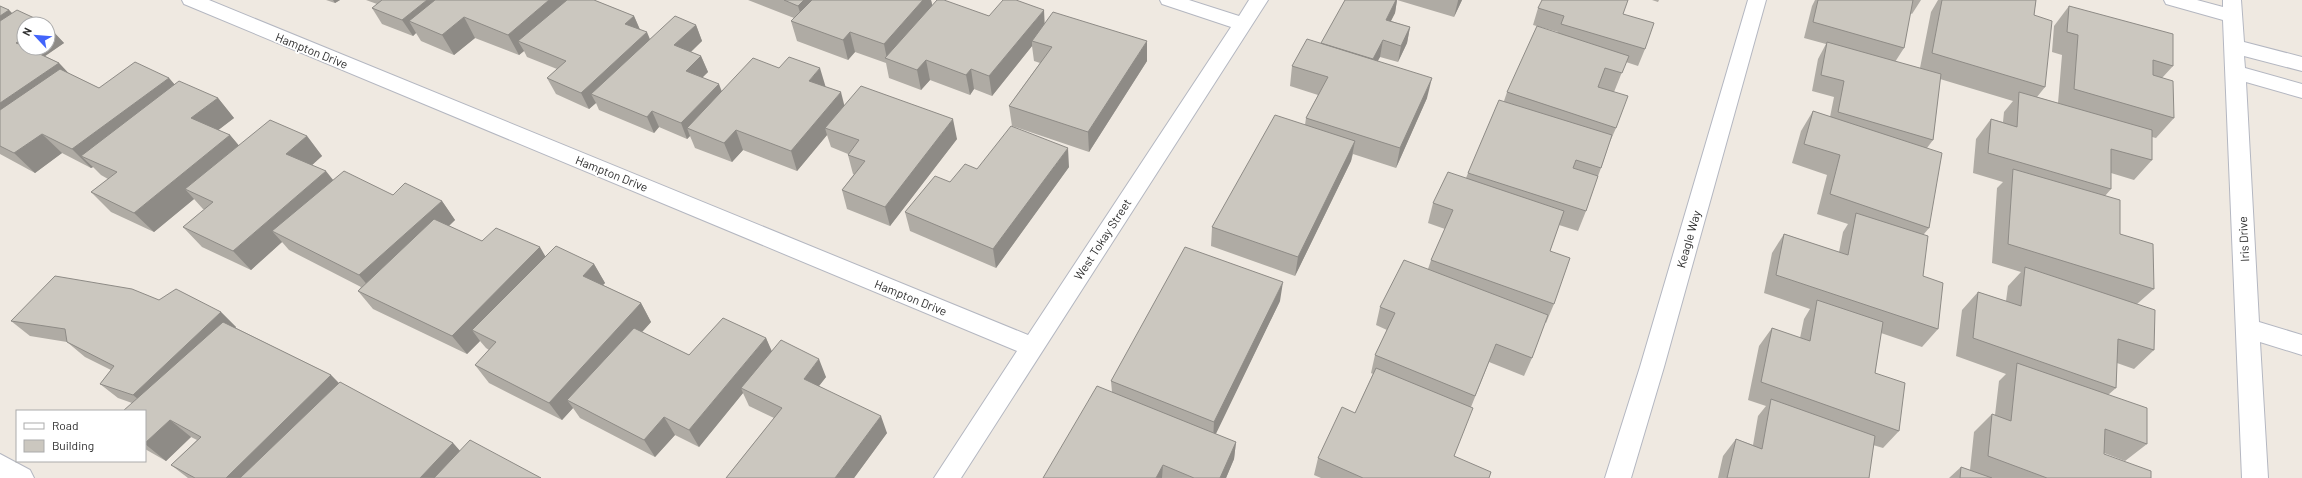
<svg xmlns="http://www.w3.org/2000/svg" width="2302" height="478" font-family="Barlow,sans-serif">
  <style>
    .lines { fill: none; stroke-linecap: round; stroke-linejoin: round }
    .minor-casing { stroke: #b4b7c1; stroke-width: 2 }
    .minor { fill: #fff; fill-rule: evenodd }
    .wall { fill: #afaba4 }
    .shaded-wall { fill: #8e8b86 }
    .building { fill: #cbc7bf; stroke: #8e8b86 }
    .labels { text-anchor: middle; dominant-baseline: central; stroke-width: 3.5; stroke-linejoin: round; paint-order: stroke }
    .street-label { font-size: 12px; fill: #2e2e2e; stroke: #fff }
  </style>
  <rect width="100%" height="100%" fill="#efe9e1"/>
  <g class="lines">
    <!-- minor casing -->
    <g class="minor-casing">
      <path id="minor" d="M182,0H209L1028,335L1231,27L1162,4L1160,0H1189L1239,16L1249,0H1268L961,478H934L1017,351L184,4Z
        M1748,0H1766L1664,367L1631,478H1605L1640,367Z
        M2164,0H2197L2223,7V0H2241L2244,42L2302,57V71L2244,56L2245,68L2302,84V98L2246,82L2259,322L2302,335V355L2260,342L2268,478H2242L2223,20L2166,4Z
        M0,454L30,470L34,478H0Z"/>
    </g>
    <!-- minor -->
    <use href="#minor" class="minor"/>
  </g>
  <!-- wall -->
  <path class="wall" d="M326,0H340L335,3Z
    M366,0H594L634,16L640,30L650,40L696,25L702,41L691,52L701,56L708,72L702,77L722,91L826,87L844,106L957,139L890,226L847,209L842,190L854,174H853L848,155V154L831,147L827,135L797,171L743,150L732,162L695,148L690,136L687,139L659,127L654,133L599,110L596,103L589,109L556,94L547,78L557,69L527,57L524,51L519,55L475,38L454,55L421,41L416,33L413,36L382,24L372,8L377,4Z
    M748,0H931L932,5L989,16L1045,23L1147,61L1089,152L1012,126L1009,106L1040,63L1034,61L1032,46L992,96L974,89L970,95L930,80L921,90L889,78L886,63L855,52L848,60L797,41L791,21L794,18Z
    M1345,0H1462L1454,17L1397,0L1395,13L1391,21L1410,27L1407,43L1398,62L1380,57L1377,61L1427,98L1396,168L1353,154L1351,161L1295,276L1211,246L1212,227L1305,125L1306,118L1318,95L1290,86L1292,66L1321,44Z
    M1652,0H1659L1658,2Z
    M1815,0H1921L1912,14L1910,13L1904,48L1895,62L1920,68L1931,12L1938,0H2036L2034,15L2045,87L2037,97L2058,103L2062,55L2052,52L2054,26L2069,6L2173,66L2162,78L2174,118L2156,138L2152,137V160L2134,180L2111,173V189L2105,196L2120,234L2154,289L2137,304L2154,350L2134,369L2117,363L2116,388L2108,395L2147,444L2125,461L2104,453V454L2151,478H1949L1961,467L1970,470L1974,432L1992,414L1995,415L1999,381L2006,374L1956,356L1962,310L1978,292L2006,301L2008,286L2021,272L1992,263L1997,188L2003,182L1973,173L1976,139L1991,119L2003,122L2004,112L2013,101L1940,79L1933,140L1927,148L1929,228L1924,234L1923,276L1938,329L1922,347L1881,333L1875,373L1899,431L1883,448L1873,445L1869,478H1718L1723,456L1736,439L1753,445L1758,416L1766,406L1748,400L1759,346L1772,328L1800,338L1804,319L1810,309L1764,293L1772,253L1784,234L1839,252L1843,232L1848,224L1817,214L1827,175L1792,163L1801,131L1813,111L1830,117L1834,97L1812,91L1818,59L1826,44L1804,38L1812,6Z
    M0,6L9,10L12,13L45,23L46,24H24L48,48V26L64,43L45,56L59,63L68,73L99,88L169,78L175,85L218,98L234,118L218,130L230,135L239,146L307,136L322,156L312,165L333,180L393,195L442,201L455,220L449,226L482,241L545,257L594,264L605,283L603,285L641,303L651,322L642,332L689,355L766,338L771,351L826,377L819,386L887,433L854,478H726L774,418L749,406L743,393L699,447L675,435L655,457L580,418L573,408L562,420L489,383L475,365L489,350L486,348L480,341L467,354L373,309L358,291L361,287L289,250L282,242L251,270L202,247L183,227L205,209H203L194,199L154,232L111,212L91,192L108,179L101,175L93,167L91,168L62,153L35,173L0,154Z
    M1538,8L1623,14L1645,49L1638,66L1626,62L1614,92L1616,128L1609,144L1601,168L1597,179L1586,211L1578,231L1559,225L1550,251L1554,304L1546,323L1545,322L1532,358L1524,376L1489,362L1471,407L1454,456L1489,478H1321L1314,475L1318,458L1355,413L1373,374L1371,373L1375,355L1387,330L1376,325L1380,307L1428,269L1431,260L1445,229L1428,223L1433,203L1466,178L1468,173L1504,101L1507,92L1558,33V32L1533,25Z
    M1069,167L996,268L910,231L905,212L950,182L977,169Z
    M159,300L221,312L236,327V328L331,375L339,383L453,443L460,451L541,478H188L171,465L197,440L191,437L166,461L145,449V411L132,403L118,398L100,384L111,370L85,357L67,342L30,336L11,321Z
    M1280,301L1215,434L1236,442L1234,459L1226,478H1043L1112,392L1111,381Z"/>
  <!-- shaded-wall -->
  <path class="shaded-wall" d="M333,0H340L335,3Z
    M427,0H456L409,21L416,33L413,36L402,20Z
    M549,0H582L518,41L524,51L519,55L508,35Z
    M804,0H826L803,22L798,6Z
    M923,0H931L934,12L887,59L884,44Z
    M1396,0H1397L1395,13L1383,36L1386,20Z
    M1458,0H1462L1454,17L1458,1Z
    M9,10L24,26L0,49V16Z
    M1044,10L1045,30L1032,41V46L992,96L989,76Z
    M634,16L641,32L625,24Z
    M464,17L475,38L454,55L442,35Z
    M696,25L702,41L681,61L674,45Z
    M48,26L64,43L35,63L16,43L24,37V48H48Z
    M1410,27L1407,43L1398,62L1401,46Z
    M647,32L654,49L591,94L596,103L589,109L581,93Z
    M850,32L855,52L848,60L843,40Z
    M1383,40L1380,57L1370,76L1373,59Z
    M1147,41V61L1089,152L1088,132Z
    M701,56L708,72L693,87L686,71Z
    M926,60L930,80L921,90L917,70Z
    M59,63L78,83L0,138V103Z
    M820,68L826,88L809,81Z
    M971,69L974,89L970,95L966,75Z
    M169,78L186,98L81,156L93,167L91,168L72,149Z
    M1432,78L1427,98L1396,168L1400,148Z
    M719,84L725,100L687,128L690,136L687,139L681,123Z
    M841,92L846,112L825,128L827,135L797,171L791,151Z
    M218,98L234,118L208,138L191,118Z
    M652,111L659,127L654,133L647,117Z
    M953,119L957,139L890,226L885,207Z
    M736,130L743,150L732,162L724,143Z
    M42,134L62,153L35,173L14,153Z
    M230,135L247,155L185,189L194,199L154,232L134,213Z
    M307,136L322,156L302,174L286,154Z
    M1355,141L1351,161L1295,276L1298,257Z
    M1068,148L1069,167L996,268L993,249Z
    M326,171L341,190L272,231L282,242L251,270L233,251Z
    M442,201L455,220L375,294L359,275Z
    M540,247L551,266L472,330L480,341L467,354L452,336Z
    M594,264L605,283L594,294L583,276Z
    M1283,282L1280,301L1213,440L1214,422Z
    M641,303L651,322L576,405L567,400L573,408L562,420L549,403Z
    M221,312L236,327L151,410L133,395Z
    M766,338L774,356L741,388L743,393L699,447L689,430Z
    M819,359L826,377L811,396L804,379Z
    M331,375L348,393L263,478H226Z
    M881,416L887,433L854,478H835Z
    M664,417L675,435L655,457L644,440Z
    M170,420L191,437L166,461L145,444V443Z
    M1236,442L1234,459L1226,478H1220Z
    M453,443L468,460L452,478H420Z
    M1163,465L1162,478H1156Z"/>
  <!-- building -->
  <path class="building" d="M382,0H427L402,20L372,8Z
    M435,0H549L508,35L464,17L442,35L409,21Z
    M567,0H594L634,16L625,24L647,32L581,93L547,78L566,61L518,41Z
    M784,0H804L798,6Z
    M812,0H923L884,44L850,32L843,40L791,21Z
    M937,0H944L989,16L1003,0H1016L1044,10L989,76L971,69L966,75L926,60L917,70L885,58Z
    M1345,0H1396L1386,20L1410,27L1401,46L1383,40L1373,59L1321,43Z
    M1542,0H1628L1623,14L1654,23L1645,49L1561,24L1564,16L1538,8Z
    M1818,0H1913L1904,48L1813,22Z
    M1942,0H2036L2034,15L2052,21L2045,87L1932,53Z
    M0,6L9,10L0,16Z
    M2069,6L2173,34V66L2153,60V75L2173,81L2174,118L2074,89L2078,35L2067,32Z
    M17,10L45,23L44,24H24V37L16,43L24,46V48H27L59,63L0,103V21Z
    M1053,12L1147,41L1088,132L1009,106L1052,47L1032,41Z
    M675,16L696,25L674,45L701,56L686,71L719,84L681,123L652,111L647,117L591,94Z
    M1537,26L1629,56L1622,73L1605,68L1598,87L1628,96L1616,128L1507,92Z
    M1307,39L1432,78L1400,148L1306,118L1328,77L1292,66Z
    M1827,42L1941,74L1933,140L1838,112L1844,81L1821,75Z
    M789,57L820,68L809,81L841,92L791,151L736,130L724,143L687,128L753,58L779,68Z
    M135,62L169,78L72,149L42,134L14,153L0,146V110L60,69L99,88Z
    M179,81L218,98L191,118L230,135L134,213L91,192L117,172L81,156Z
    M861,86L953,119L885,207L842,190L865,161L848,155L859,140L825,128Z
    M2019,92L2152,130V160L2111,149V189L1988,153L1991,119L2017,127Z
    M1499,100L1612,135L1601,168L1576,160L1573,168L1598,176L1586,211L1468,173Z
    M1813,111L1942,153L1929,228L1830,194L1840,155L1804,144Z
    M1275,115L1355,141L1298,257L1212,227Z
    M270,120L307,136L286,154L326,171L233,251L183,227L213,202L185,189Z
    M1011,126L1068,148L993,249L905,212L935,176L950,182L965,164L977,169Z
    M2013,169L2120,200V234L2153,244L2154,289L2008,244Z
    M344,171L393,195L405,183L442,201L359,275L272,231Z
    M1448,172L1564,211L1550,251L1570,258L1554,304L1431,260L1453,210L1433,203Z
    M1856,213L1928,236L1923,276L1943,283L1938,329L1776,275L1784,234L1848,255Z
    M434,219L482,241L496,228L540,247L452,336L358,291Z
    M556,246L594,264L583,276L641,303L549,403L475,365L496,342L472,330Z
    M1185,247L1283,282L1214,422L1111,381Z
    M1404,260L1548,315L1532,358L1496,344L1475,396L1375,355L1395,313L1380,307Z
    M2025,267L2155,310L2154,350L2118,339L2116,388L1973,338L1978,292L2021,306Z
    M55,276L132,289L159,300L176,289L221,312L133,395L100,384L114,366L67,342L65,329L11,321Z
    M1817,300L1883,322L1875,373L1905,383L1899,431L1761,382L1772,328L1810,341Z
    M723,318L766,338L689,430L664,417L644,440L567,400L634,328L689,355Z
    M223,322L331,375L226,478H195L171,465L201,437L170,420L145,443V411H123Z
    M781,340L819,359L804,379L881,416L835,478H726L782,408L741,388Z
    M2017,363L2147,408V444L2105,429L2104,454L2151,471V478H2047L1988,456L1992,414L2011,421Z
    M1376,368L1473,408L1454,456L1491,472L1489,478H1363L1318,458L1342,407L1355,413Z
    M340,382L453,443L420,478H240Z
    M1097,386L1236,442L1220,478H1194L1163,465L1156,478H1043Z
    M1771,399L1875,436L1869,478H1727L1736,439L1762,449Z
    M470,440L541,478H434Z
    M1961,467L1992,478H1960Z"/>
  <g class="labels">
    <!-- street labels -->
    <g class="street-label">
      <text transform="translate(312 50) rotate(22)">Hampton Drive</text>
      <text transform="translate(612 173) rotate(22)">Hampton Drive</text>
      <text transform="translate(1102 239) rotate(-57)">West Tokay Street</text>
      <text transform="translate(1688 239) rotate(-74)">Keagle Way</text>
      <text transform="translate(2243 239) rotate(-93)">Iris Drive</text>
      <text transform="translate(911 297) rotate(22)">Hampton Drive</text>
    </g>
  </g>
  <!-- legend -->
  <rect x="16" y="410" width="130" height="52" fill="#ffffff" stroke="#ababab"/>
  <rect x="24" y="423" width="20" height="6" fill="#ffffff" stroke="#ababab"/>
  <text x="52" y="430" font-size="12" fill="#2e2e2e">Road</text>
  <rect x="24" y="440" width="20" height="12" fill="#cbc7bf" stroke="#ababab"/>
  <text x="52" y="450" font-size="12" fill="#2e2e2e">Building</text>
  <!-- north arrow -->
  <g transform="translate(36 36) rotate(296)"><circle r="19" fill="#ffffff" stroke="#ababab"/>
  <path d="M0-3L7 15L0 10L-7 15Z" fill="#4264fb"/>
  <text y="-6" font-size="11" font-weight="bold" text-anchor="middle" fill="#2e2e2e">N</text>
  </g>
</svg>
